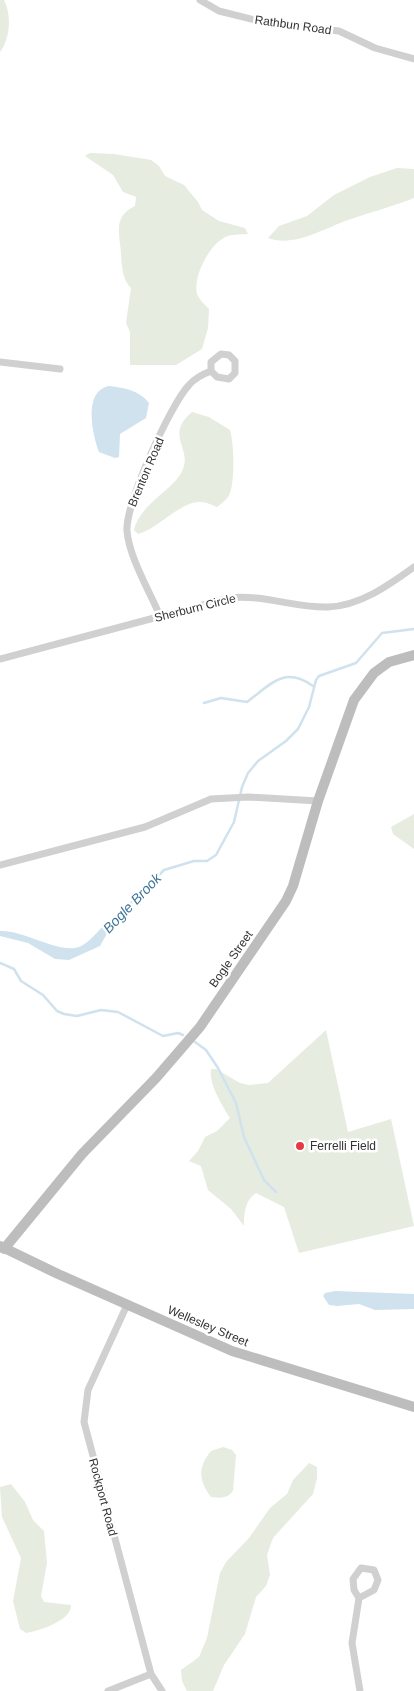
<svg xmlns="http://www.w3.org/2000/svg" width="414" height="1691" font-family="Helvetica,sans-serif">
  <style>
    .green { fill: #e6ecdf }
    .water { fill: #cfe2ee }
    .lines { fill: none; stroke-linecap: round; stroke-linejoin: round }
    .stream { stroke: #cfe2ee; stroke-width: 2.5 }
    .street { stroke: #d0d0d0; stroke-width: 7 }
    .secondary { stroke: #bdbdbd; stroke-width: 10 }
    .poi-dot { fill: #e63946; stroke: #fff; stroke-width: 2 }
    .labels { text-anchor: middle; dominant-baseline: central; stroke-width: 5; stroke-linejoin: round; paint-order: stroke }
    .street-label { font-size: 12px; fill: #333; stroke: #fff }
    .poi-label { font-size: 12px; fill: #333; stroke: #fff; text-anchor: start }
    .water-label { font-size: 14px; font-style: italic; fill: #3f7597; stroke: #fff }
  </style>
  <rect width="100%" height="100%" fill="#fff"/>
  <!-- green -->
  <path class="green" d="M0,0H4C12,15 10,39 0,52Z
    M90,153L114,154L151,160L159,166L165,176L184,185L198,202L202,210L219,221L245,228L248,234C239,235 231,233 222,239C208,248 193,277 197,294C199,299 205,305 209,309L208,328L202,349L176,365H130V332L126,323L131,288C122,279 122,267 121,254C120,234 112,217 135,206L136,197L123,192L113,175L85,156Z
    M397,168L414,169V198C392,207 370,212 348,220C325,228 293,248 268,238L279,226L307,216L334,195L370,177Z
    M192,412L209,417L230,430C234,444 235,479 230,493C228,499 222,503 217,507C212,505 206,502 201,502C182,500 158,529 138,534L134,530C141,501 178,489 184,466C189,446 166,434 192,412Z
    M414,814V849L393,834L391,827Z
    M326,1030L348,1132L391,1119L414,1226L299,1253L284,1207L256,1193C245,1200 244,1214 244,1226L231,1209L208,1190L201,1166L189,1161L198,1151L205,1137L217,1131L230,1118C222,1105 209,1085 211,1069H216L240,1083L249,1085L268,1083Z
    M223,1447L232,1450L236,1455L233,1491C227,1499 220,1498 211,1497C199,1481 197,1468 211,1451Z
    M309,1463L317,1467V1478L313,1494L273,1538L267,1555L270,1575L266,1586L256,1597L245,1634L224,1665L213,1691H187L182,1681L181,1670L199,1657L207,1638L220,1573L226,1562L249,1538L270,1508L287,1494L293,1480Z
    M11,1484L25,1502L33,1520L44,1531L47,1563L41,1596L44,1602L71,1605C72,1620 39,1631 26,1633L20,1629L13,1601L21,1558L2,1517L0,1487Z"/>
  <!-- water -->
  <path class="water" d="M109,386C125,388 139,390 149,403L146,418L120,434L119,457L115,458L99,452C92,434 83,391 109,386Z
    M115,919L100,946L69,960L55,959L28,943L0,936V931C25,930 58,954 79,947C94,941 100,924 115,919Z
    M335,1291L414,1294V1309L375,1310L359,1304L337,1306L329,1305L323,1296L325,1293Z"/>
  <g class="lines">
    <!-- stream -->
    <path class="stream" d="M204,703L221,698L247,702C270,685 284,665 313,686
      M114,920L164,870L194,861H207L216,855L234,822L242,787L248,773L258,761L286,741L298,729L309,707L316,680L319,676L356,663L382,633L414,629
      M0,963L14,969L21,981L43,995L57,1011L64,1014L77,1016L101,1010L118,1012L163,1036L178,1033L183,1035
      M195,1042L206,1050L218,1068L236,1103L244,1137L264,1180L276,1192"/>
    <!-- street -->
    <path class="street" d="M200,0L219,11L263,22L339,31L375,48L414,59
      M0,362L60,369
      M160,616C150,592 129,557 127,531C125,505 170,405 189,385C195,378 203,374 211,371L217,377L229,379L235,373V361L229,355L221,354L211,362V371
      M0,659L229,598C263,594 294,608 328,607C360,606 389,585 414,567
      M0,865L145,827L211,799L248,797L318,801
      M127,1305L88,1390L84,1422L151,1674L162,1691
      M361,1568L374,1570L378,1580L374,1590L359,1598L354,1590L353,1579Z
      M359,1598L352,1643L360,1691
      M108,1691L151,1674"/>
    <!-- secondary -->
    <path class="secondary" d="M0,1246L58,1274L232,1351L414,1407
      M4,1249L82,1154L156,1078L200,1027L286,901L293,886L318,801L354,700L374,673L389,662L414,655"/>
  </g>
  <!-- markers -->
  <circle class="poi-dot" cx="300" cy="1146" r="5"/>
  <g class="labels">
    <!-- street labels -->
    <g class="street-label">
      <text transform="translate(293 25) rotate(8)">Rathbun Road</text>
      <text transform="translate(146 472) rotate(-67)">Brenton Road</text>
      <text transform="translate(195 608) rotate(-14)">Sherburn Circle</text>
      <text transform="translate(231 959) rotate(-55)">Bogle Street</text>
      <text transform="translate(208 1326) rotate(23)">Wellesley Street</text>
      <text transform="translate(103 1497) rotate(75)">Rockport Road</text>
    </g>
    <!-- poi labels -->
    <g class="poi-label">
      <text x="310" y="1146">Ferrelli Field</text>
    </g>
    <!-- water labels -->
    <g class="water-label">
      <text transform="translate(132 903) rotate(-46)">Bogle Brook</text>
    </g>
  </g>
</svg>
